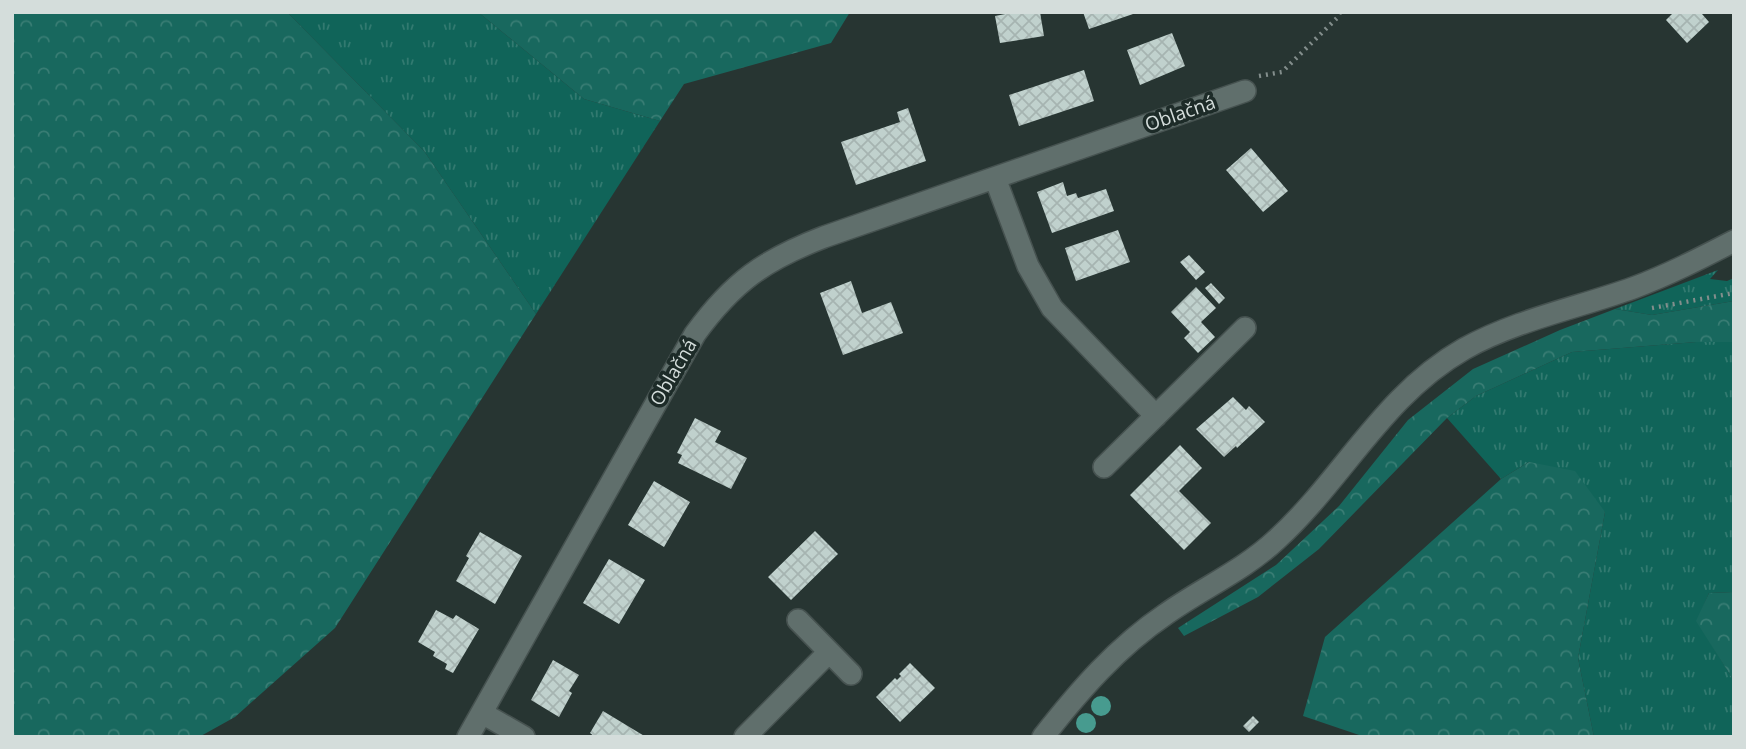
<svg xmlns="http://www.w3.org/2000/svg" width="1746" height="749" font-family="'Open Sans',sans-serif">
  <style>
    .grass { fill: url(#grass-tufts) }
    .forest { fill: url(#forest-crowns) }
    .building { fill: url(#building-cross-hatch) }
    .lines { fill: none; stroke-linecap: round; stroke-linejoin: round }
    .minor-casing { stroke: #465250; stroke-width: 24 }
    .path { stroke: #838e8c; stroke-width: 4.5; stroke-dasharray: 2 5; stroke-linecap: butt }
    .minor { stroke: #606f6c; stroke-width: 21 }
    .tree { fill: #479b8f }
    .labels { text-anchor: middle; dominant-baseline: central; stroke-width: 7; stroke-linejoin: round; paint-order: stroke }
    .street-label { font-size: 19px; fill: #d4dddb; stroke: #1d2b28 }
  </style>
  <defs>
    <pattern id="grass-tufts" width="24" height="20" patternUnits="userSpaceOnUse" patternTransform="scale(1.75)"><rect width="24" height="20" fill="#106459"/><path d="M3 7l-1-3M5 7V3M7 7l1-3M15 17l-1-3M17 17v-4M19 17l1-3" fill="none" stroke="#327a70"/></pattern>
    <pattern id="forest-crowns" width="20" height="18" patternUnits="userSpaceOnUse" patternTransform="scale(1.75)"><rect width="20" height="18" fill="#18685e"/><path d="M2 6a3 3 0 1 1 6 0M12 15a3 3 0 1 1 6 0" fill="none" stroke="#397d74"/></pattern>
    <pattern id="building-cross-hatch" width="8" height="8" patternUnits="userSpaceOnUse" patternTransform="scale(1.75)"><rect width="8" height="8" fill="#c0d1cd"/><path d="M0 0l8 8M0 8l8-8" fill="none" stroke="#a6b4b1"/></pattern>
  </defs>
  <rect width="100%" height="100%" fill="#273532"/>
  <!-- grass -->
  <path class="grass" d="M287,12H478L584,99L660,121L536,314L424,151Z
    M1718,270L1710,279L1727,281L1734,278V301L1652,315L1615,309Z
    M1696,342H1734V592L1709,593L1697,621L1734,681V737H1594L1578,658L1605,512L1529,462L1501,479L1447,418L1476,396L1572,352Z"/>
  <!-- forest -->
  <path class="forest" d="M12,12H287L424,151L536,314L335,628L235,717L199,737H12Z
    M478,12H850L831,43L684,84L660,121L584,99Z
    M1734,301V342H1696L1572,352L1476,396L1447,418L1319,549L1258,597L1184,636L1178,628L1276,565L1339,506L1408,420L1473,369L1560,330L1615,309L1652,315Z
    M1529,462L1575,471L1605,512L1578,658L1594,737H1365L1303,716L1325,637L1501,479Z
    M1734,592V681L1696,621L1709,593Z"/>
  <!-- building -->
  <path class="building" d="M1016,12H1040L1044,36L1000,43L995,16Z
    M1083,12H1136V13L1089,29Z
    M1674,12H1704L1702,14L1709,22L1687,43L1666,20Z
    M1172,33L1185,66L1140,85L1127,50Z
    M1084,70L1094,101L1019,126L1009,95Z
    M908,108L926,161L856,185L841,142L900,122L897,112Z
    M1251,148L1288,191L1263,212L1226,170Z
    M1063,182L1067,196L1076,193L1078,198L1106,189L1114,211L1052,233L1037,192Z
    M1118,230L1130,262L1076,281L1065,248Z
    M1189,255L1205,272L1196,280L1180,262Z
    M851,281L862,313L891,302L903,333L843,355L820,293Z
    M1211,283L1225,298L1219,304L1205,288Z
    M1196,287L1216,308L1201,322L1215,337L1198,353L1184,338L1190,332L1171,312Z
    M1233,397L1246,410L1249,406L1265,422L1237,448L1236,446L1224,457L1196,429Z
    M695,418L721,431L715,442L747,458L731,489L678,463L682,455L677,453Z
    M1180,445L1202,468L1179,491L1211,523L1184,550L1130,495Z
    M654,481L690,502L664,547L628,525Z
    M815,531L838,554L791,600L768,577Z
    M480,532L522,556L495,604L456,581L469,558L466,556Z
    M609,559L645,580L619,624L583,603Z
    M436,610L453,619L456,615L479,629L453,673L445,669L447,664L433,656L435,652L418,642Z
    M553,660L579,675L569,691L572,693L559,717L531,700Z
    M910,663L935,688L900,722L876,697L895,678L897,680L901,676L899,674Z
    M603,711L646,737H595L590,733Z
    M1253,716L1259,722L1249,732L1243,726Z"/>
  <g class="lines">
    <!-- minor casing -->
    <g class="minor-casing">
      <path id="minor" d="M995,178L1028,266L1052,308L1156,416
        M1104,467L1245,328
        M798,620L851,674
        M482,713L524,737
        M468,737L695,334C733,282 764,260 824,237L1245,91
        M745,737L829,652
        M1043,737C1079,691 1117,647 1166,614C1201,589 1244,570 1276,540C1343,479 1383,395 1464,349C1516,320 1577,308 1633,288C1668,275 1701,258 1734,241"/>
    </g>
    <!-- path -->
    <path class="path" d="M1259,76L1282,72L1338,17L1340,12
      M1652,308L1734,293"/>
    <!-- minor -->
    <use href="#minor" class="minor"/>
  </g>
  <!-- trees -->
  <g class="tree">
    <circle cx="1101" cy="706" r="10"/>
    <circle cx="1086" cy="723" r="10"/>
  </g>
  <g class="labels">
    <!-- street labels -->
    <g class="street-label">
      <text transform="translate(1180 113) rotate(-19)">Oblačná</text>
      <text transform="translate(673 372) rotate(-60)">Oblačná</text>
    </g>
  </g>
  <!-- border -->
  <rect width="1746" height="749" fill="none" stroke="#d4dddb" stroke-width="28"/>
</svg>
